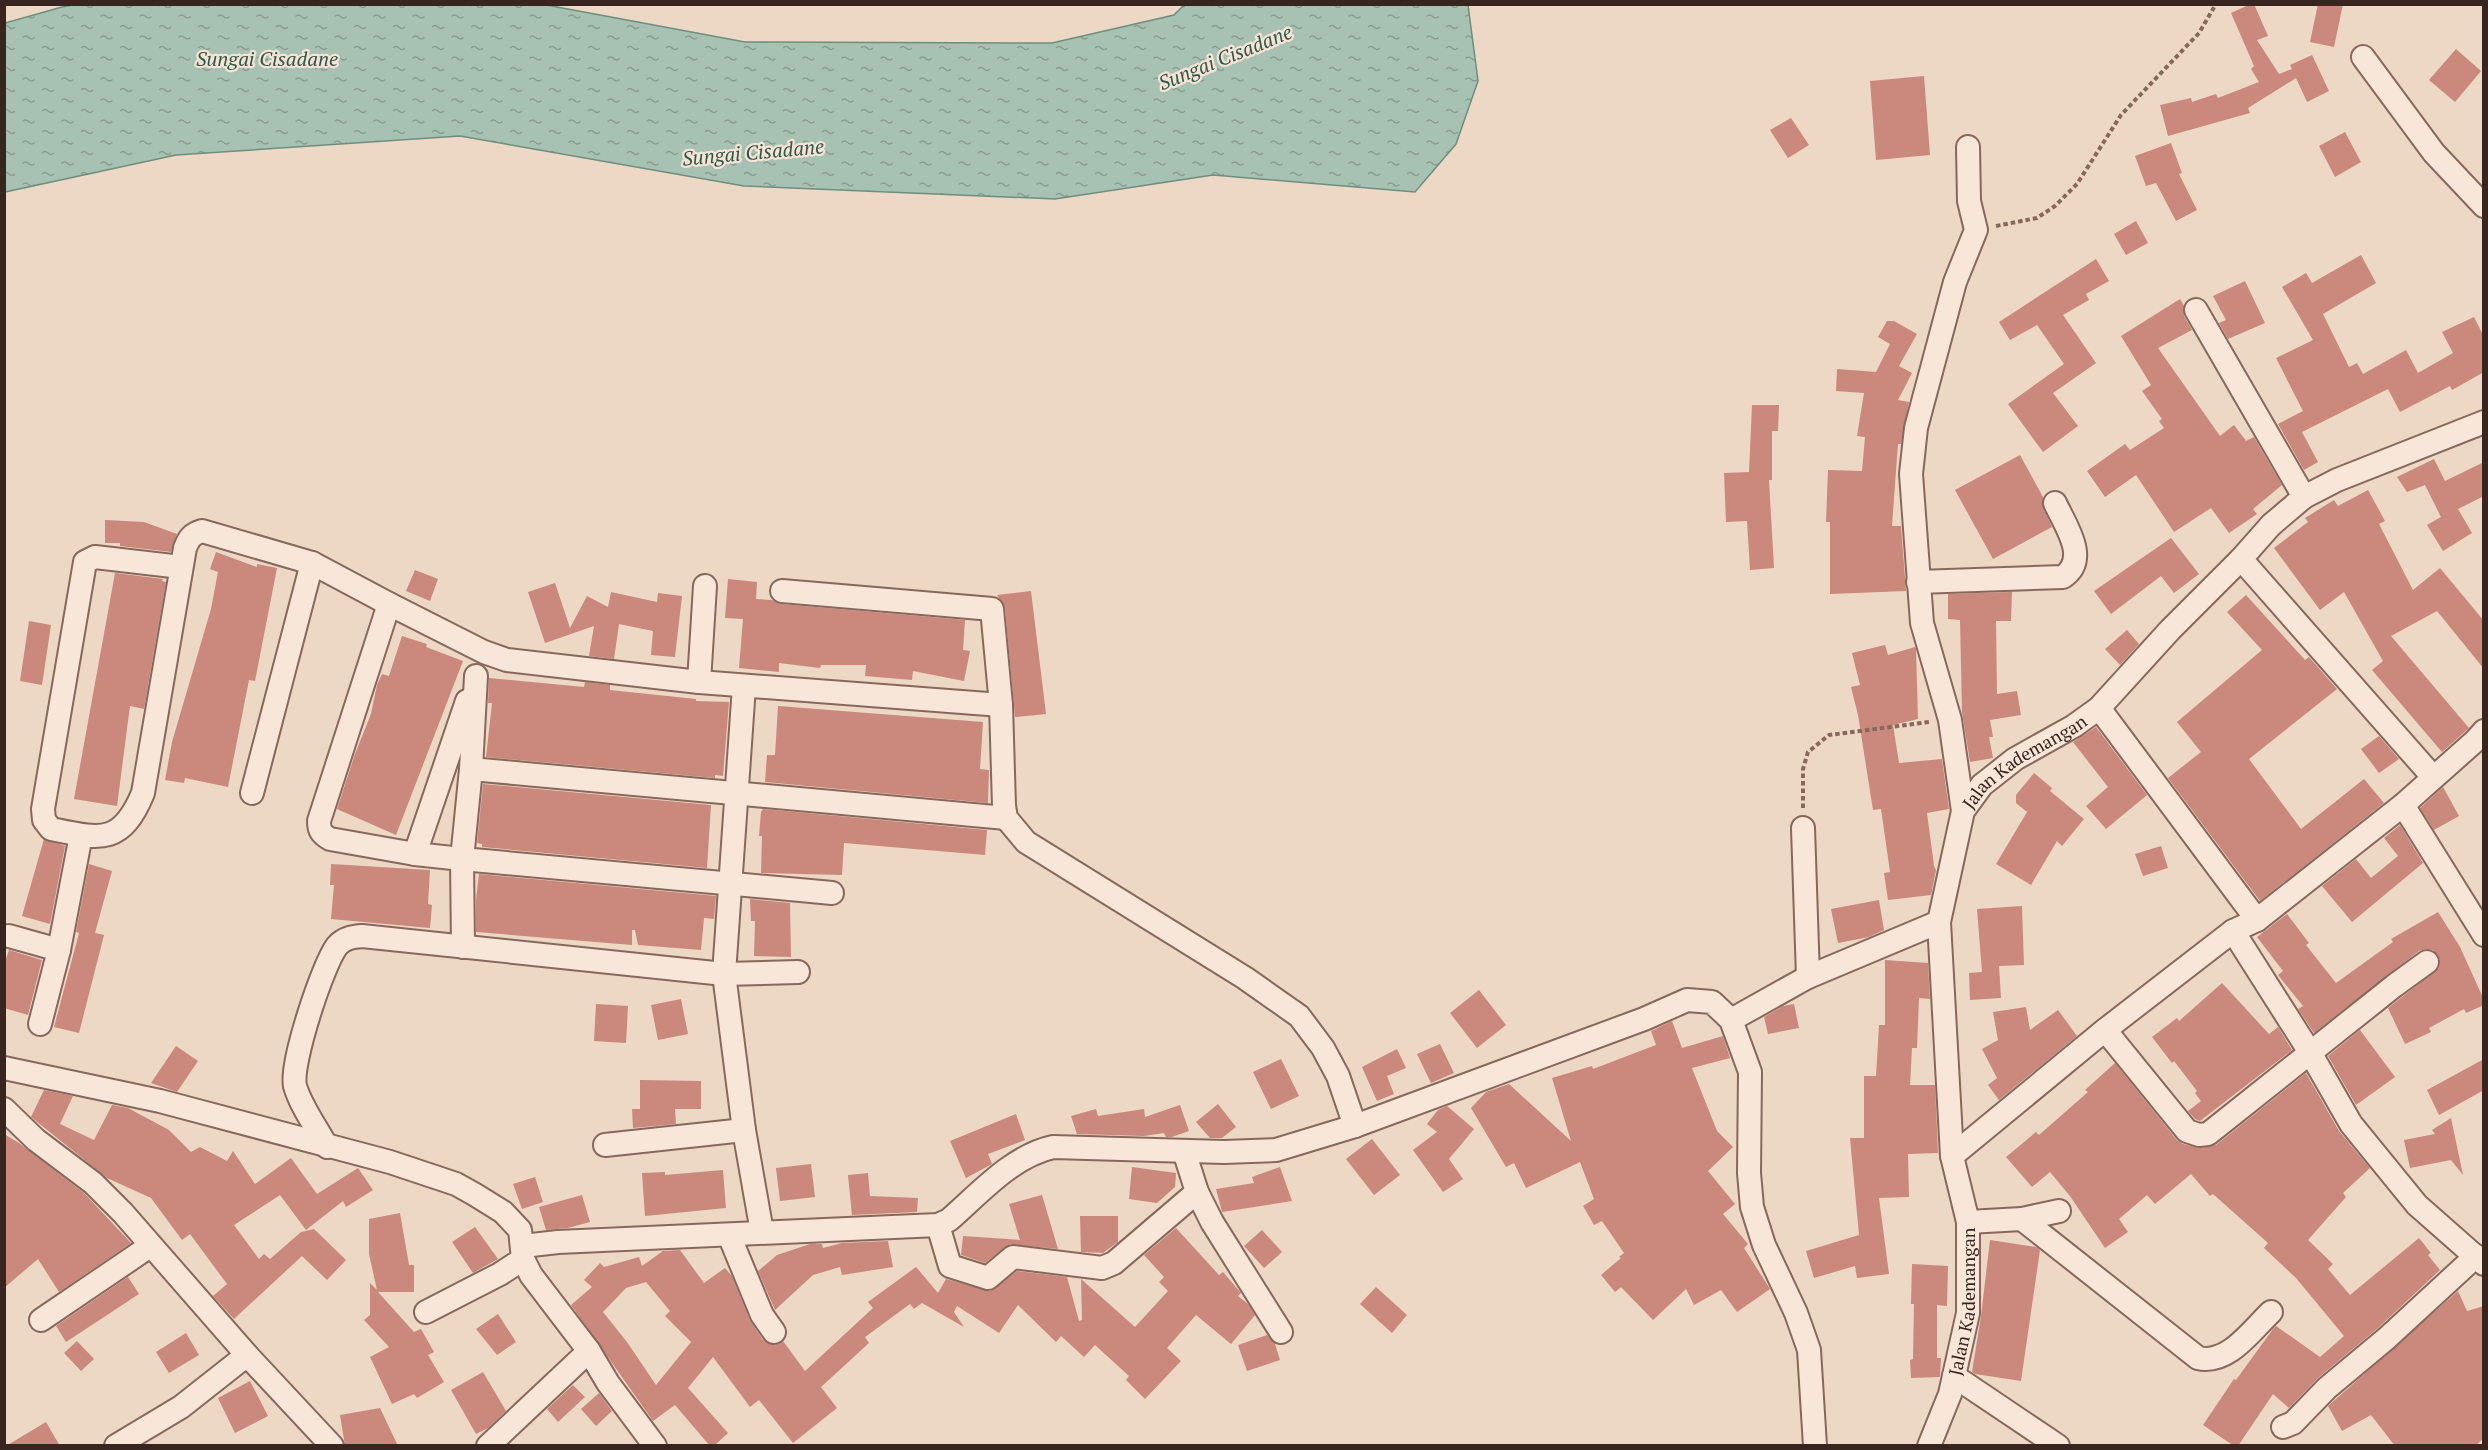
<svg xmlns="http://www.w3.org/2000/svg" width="2488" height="1450" font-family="'PT Serif',serif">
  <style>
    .water { fill: url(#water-ripples); stroke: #6e8f7e; stroke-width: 1.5 }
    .building { fill: #cb887c; fill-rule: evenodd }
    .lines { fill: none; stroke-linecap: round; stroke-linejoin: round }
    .minor-casing { stroke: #88685c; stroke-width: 26 }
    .path { stroke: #88685c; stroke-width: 4; stroke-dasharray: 4.5 3; stroke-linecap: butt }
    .minor { stroke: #f8e6d9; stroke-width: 22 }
    .labels { text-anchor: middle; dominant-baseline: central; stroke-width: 4.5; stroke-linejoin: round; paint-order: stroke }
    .street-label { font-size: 18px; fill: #39251f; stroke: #f5e3d5 }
    .water-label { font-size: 20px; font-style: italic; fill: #2f584b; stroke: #f5e3d5 }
  </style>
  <defs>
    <pattern id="water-ripples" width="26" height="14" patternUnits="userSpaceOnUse" patternTransform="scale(1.5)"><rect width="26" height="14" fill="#a7c1b2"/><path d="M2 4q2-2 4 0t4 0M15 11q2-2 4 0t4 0" fill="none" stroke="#899d90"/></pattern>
  </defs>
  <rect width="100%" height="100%" fill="#edd7c5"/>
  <!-- water -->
  <path class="water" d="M541,4L745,42L1052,43L1174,15L1184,5H1468L1478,81L1456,144L1415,192L1213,175L1055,199L744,186L460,136L176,155L5,192V23L62,7L78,4Z"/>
  <!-- building -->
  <path class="building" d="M2251,4H2254L2268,36L2257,40L2279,74L2292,69L2290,65L2312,55L2329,91L2307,102L2296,78L2248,108L2250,113L2168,136L2160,105L2191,98L2192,102L2216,94L2218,98L2259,82L2251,69L2254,66L2231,13Z
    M2318,4H2343L2334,47L2310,42Z
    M2456,49L2481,71L2455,102L2429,80Z
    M1924,76L1930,155L1876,160L1870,81Z
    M1791,118L1809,145L1788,158L1770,130Z
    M2345,132L2361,162L2335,177L2319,146Z
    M2171,143L2182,173L2179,174L2197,210L2176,221L2156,183L2146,186L2135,156Z
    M2136,221L2148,243L2126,255L2114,234Z
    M2361,255L2376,283L2323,314L2349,367L2357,363L2363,374L2406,350L2418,373L2453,353L2442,332L2474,317L2484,337V372L2452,390L2450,386L2400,412L2388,389L2302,432L2318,462L2304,470L2278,424L2303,411L2276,358L2313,340L2282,287L2306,273L2312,283Z
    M2096,259L2109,281L2086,294L2089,300L2063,315L2096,363L2053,393L2078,426L2043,452L2008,404L2064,364L2037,325L2010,340L1999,322Z
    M2245,281L2265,323L2228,339L2219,323L2226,320L2213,296Z
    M2180,299L2184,306V316L2192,330L2158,348L2220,436L2234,425L2246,441L2254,437L2282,485L2253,509L2257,514L2229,533L2211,508L2174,532L2136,475L2105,497L2087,471L2125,444L2130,450L2164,428L2159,421L2162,419L2142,391L2151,385L2121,336Z
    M1887,321H1894L1917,334L1899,366L1912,373L1898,400L1909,402L1901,444H1898L1892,526H1901L1906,591L1830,594V522H1826L1828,470L1862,471L1865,437L1857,436L1864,393L1836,391L1837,369L1876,372L1890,344L1878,337Z
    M1752,405H1779L1778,431H1772V480H1769L1774,568L1750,570L1747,521L1726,522L1724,473L1749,472Z
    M2020,455L2043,497V508L2052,527L1993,559L1955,490Z
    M2434,459L2445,481L2484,462V496L2458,509L2472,533L2443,551L2427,525L2441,517L2425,485L2407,492L2397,477Z
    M2368,490L2385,521L2379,524L2413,590L2440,568L2484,621V669L2437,611L2391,636L2469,728L2442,752L2372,670L2383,661L2344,592L2320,610L2274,548L2308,522L2305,518L2334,500L2338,506Z
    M105,520L144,522L177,534L171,552L120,546V543H105Z
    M2171,538L2199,574L2174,593L2161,576L2111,614L2094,591Z
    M216,552L257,567V564L277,568L255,681L249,680L228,787L185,778L184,783L165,780L172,742L211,609L218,572L210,569Z
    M415,570L438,579L430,601L406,591Z
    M115,573L163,579L162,581L166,582L144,709L130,706L117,806L74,799Z
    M728,579L757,582L756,599L772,600L781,604L965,620L963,650L970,651L964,681L913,671L912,680L865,676L866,665H821L820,668L779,663V672L739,668L743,619L725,618Z
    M555,583L570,628L587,596L608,607L611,592L657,602L658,593L682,596L675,657L651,655L653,631L619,624L614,659L589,656L594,626L545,643L528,592Z
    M1031,591L1046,714L1015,717L1005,608L997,595Z
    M2012,592L2011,621H1996L1997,694L2017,691L2021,715L1990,720L1993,737H1989L1993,758L1970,762L1962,712L1960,620L1948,619V594Z
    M2246,595L2305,660L2309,657L2337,689L2249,759L2301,829L2364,779L2384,803L2260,901L2168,778L2201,752L2177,722L2262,650L2227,612Z
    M29,621L51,625L42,685L20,681Z
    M2127,630L2139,644L2120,665L2105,649Z
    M402,636L427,644L426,647L463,661L396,835L337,809L355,754L371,714L377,685L382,674L389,676Z
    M1885,645L1888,655L1915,647L1916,649L1918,719L1893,725L1899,763L1942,759L1949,809L1927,813L1934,866L1936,870L1931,895L1888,900L1884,873L1890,872L1881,809L1873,810L1858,715L1851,687L1860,685L1852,653Z
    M489,678L584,687L585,682L610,685V690L696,699V701L729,702L723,776L715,775V778L486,757L492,703H488Z
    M778,706L983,722L980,769L989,770L988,803L765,782L767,755H775Z
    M2096,727L2147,795L2106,829L2086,806L2108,787L2073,742Z
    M2379,736L2399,759L2379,773L2361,749Z
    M2034,773L2052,788L2050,791L2084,819L2062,846L2057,841L2031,885L1996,864L2027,812L2016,803V795Z
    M483,784L711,805L707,868L482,847V844L477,843Z
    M2443,787L2459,816L2434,830L2420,808Z
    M763,809L987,830L985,855L844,843L842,875L761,873L762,836H759L761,812Z
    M2400,825L2423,863L2352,922L2322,886L2356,859L2371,878L2398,856L2384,838Z
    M44,839L65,846L50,924L22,916Z
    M2161,846L2168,868L2143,876L2135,854Z
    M89,864L112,871L95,933L104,935L79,1033L54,1027L79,933L76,932Z
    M331,864L430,870L428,904L432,905L430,928L331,919L334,885H330Z
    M479,874L716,896L714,919L704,918L701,950L638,945L635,930H632V945L476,932V900Z
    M750,899L790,903L791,957L754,956L755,921H751Z
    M1879,900L1884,930L1869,937L1838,943L1831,909Z
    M2022,906L2024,965L1999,966L2001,998L1970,1000L1969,973L1982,972L1977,909Z
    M2438,912L2460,947L2484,1000V1005L2466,1013L2464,1009L2429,1028L2431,1032L2405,1044L2388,1008L2439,968L2440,960L2433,950L2426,949L2419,951L2314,1033L2298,1009L2303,1006L2278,975L2283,971L2257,937L2287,914L2309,943L2306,945L2336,983L2393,942L2391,939Z
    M9,950L42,960L28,1015L4,1008V965Z
    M1885,960L1928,963L1930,999L1919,998L1917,1048H1912L1910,1085H1935L1938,1153L1908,1154L1909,1197L1879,1198L1889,1274L1857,1278L1855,1266L1814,1278L1806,1251L1859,1235L1850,1138H1864V1076H1876L1879,1025H1885Z
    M2222,983L2269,1034L2278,1027L2292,1050L2200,1121L2195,1119L2188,1111L2201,1101L2195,1093L2197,1091L2174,1061L2172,1063L2152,1037L2177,1018L2179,1021Z
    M1479,990L1506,1025L1477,1048L1450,1013Z
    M681,999L688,1034L658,1040L651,1005Z
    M596,1004L628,1006L626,1043L594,1041Z
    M1794,1004L1799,1028L1768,1034L1764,1017L1783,1006Z
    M2026,1007L2030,1030L2058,1010L2077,1036L1999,1100L1988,1085L1997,1078L1982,1049L1998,1040L1993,1012Z
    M1672,1021L1682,1048L1723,1036L1730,1058L1692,1068L1717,1131L1733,1147L1708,1171L1735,1204L1723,1214L1748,1244L1744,1248L1770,1289L1737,1312L1721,1290L1694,1305L1686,1289L1653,1320L1621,1287L1615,1292L1601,1275L1621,1258L1619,1257L1624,1253L1602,1221L1594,1225L1583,1206L1594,1199L1580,1162L1526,1188L1514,1163L1506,1167L1471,1108L1486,1092L1509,1084L1571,1141L1552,1078L1592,1066L1593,1069L1656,1045L1651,1031Z
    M2360,1030L2395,1077L2356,1105L2328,1056Z
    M1440,1044L1454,1073L1431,1083L1417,1054Z
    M176,1046L198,1061L177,1092L151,1083Z
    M1397,1049L1406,1068L1387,1076L1394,1094L1377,1101L1362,1067Z
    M1281,1059L1299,1096L1271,1109L1253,1072Z
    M2484,1059V1090L2439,1115L2427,1090Z
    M2115,1063L2177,1140L2183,1144L2200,1148L2216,1145L2306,1073L2339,1131L2370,1168L2343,1193L2346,1197L2308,1240L2333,1264L2328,1269L2350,1295L2419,1238L2431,1253L2428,1255L2440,1270L2378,1328L2318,1378L2289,1408L2273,1394L2238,1446H2234L2203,1425L2234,1379L2236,1380L2273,1329L2276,1326L2320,1357L2344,1336L2296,1278L2264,1248L2268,1243L2213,1194L2210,1196L2191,1174L2155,1204L2147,1195L2119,1219L2128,1232L2105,1248L2070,1196L2050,1172L2032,1187L2006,1157L2036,1132L2039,1135L2088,1092L2085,1090Z
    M640,1080L701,1081V1109H675L676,1124L633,1128L632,1109H640Z
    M44,1090L73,1096L60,1124L94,1140L112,1105L128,1108L169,1130L191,1152L200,1147L227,1161L233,1151L255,1184L291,1158L317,1194L358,1168L373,1190L346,1207L343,1201L306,1230L280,1195L234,1225L259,1259L264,1254L270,1259L301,1232L314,1229L346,1260L327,1280L302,1256L234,1319L213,1296L227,1284L190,1234L182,1240L151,1198L107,1178L31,1117Z
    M1218,1104L1236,1127L1222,1138H1210L1196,1122Z
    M1180,1105L1189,1131L1172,1137H1166L1164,1133L1144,1136L1077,1134L1071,1116L1096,1109L1098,1116L1144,1109L1145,1117Z
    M1447,1106L1474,1129L1449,1159L1463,1179L1443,1192L1413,1150L1437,1132L1427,1124L1438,1110Z
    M1016,1114L1025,1140L988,1154L992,1164L966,1178L950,1141Z
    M2451,1118L2463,1175L2451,1160L2410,1168L2404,1140L2435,1134L2432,1130Z
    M4,1134L19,1143L84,1193L131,1243L59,1292L38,1259L4,1288Z
    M1372,1139L1400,1175L1374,1195L1346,1159Z
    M811,1164L815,1197L780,1201L776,1168Z
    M1132,1167L1176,1173L1175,1187L1157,1203L1129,1199Z
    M1280,1167L1292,1201L1222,1212L1216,1189L1254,1183L1252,1177Z
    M723,1170L726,1208L645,1216L642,1173L665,1172V1175Z
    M868,1173L870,1196L918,1198L917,1212L852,1215L848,1175Z
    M535,1177L543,1202L522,1209L513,1184Z
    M582,1195L590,1222L568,1228L546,1230L539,1207Z
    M1042,1195L1058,1249L1010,1244L985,1263L961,1255L963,1236L1020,1240L1009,1204Z
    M400,1213L409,1265H414V1292H378L414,1332L421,1329L434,1352L428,1355L444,1382L417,1398L414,1394L392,1404L370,1357L389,1347L364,1320L370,1315V1283L377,1290L369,1254V1219Z
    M1080,1216H1118V1242L1103,1253L1081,1252Z
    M475,1227L498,1259L473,1273L452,1242Z
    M1176,1228L1219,1275L1223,1272L1241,1293L1238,1296L1248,1304L1255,1315L1231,1344L1196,1315L1167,1348L1181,1361L1145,1399L1126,1380L1129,1376L1095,1345L1084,1357L1061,1336L1056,1342L1018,1305L999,1333L957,1306L954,1312L964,1327L922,1303L914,1309L910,1304L865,1337L869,1343L821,1387L837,1408L793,1443L759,1400L750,1407L713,1357L688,1388L728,1433L714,1446H710L675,1405L653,1421L571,1305L592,1287L584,1280L600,1263L604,1267L639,1257L642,1266L663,1251L680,1250L704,1283L725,1268L732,1276L750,1320L763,1340L775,1345L783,1341L805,1371L873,1308L868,1302L916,1267L938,1293L946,1279L990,1291L1017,1271L1067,1277L1079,1321L1082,1320L1081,1279L1135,1327L1168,1291L1159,1282L1164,1277L1144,1255ZM646,1282L670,1311L665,1316L691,1342L656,1385L627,1342L603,1312L626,1288Z
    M1262,1230L1282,1252L1264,1268L1244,1246Z
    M1990,1240L2036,1247L2040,1250L2021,1381L1975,1374L1972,1372L1981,1316Z
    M888,1241L893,1267L842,1275L840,1267L813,1275L775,1310L758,1271L777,1255L810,1244H822L823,1248L842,1243Z
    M1912,1264L1948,1266L1947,1306L1937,1305V1358H1941L1940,1377L1911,1378L1910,1360L1913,1359L1914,1304H1911Z
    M128,1277L139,1294L66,1342L56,1326Z
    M1376,1287L1407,1315L1392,1333L1360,1304Z
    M2458,1291L2467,1311L2484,1306V1438L2475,1446H2395L2371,1415L2342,1431L2328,1406Z
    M498,1314L516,1342L497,1355L476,1329Z
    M186,1333L199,1355L169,1373L156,1352Z
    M1267,1335L1275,1344L1280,1360L1247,1371L1238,1345Z
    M77,1341L94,1359L81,1371L64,1353Z
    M483,1372L506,1411L488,1428L476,1434L451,1390Z
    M250,1381L268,1416L235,1433L218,1398Z
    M573,1385L585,1397L558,1422L547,1409Z
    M599,1393L612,1411L596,1426L581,1409Z
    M380,1408L398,1446H345L340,1415Z
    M46,1422L60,1446H6Z"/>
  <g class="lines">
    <!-- minor casing -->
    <g class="minor-casing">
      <g id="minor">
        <path d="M2363,57L2434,153L2484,206"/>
        <path d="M2196,310L2304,497"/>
        <path d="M2241,559L2433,777"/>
        <path d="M181,567L95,557L85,562L43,809L44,820L51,829C100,839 121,846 143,793L185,548C189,538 192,534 202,531L312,563L389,604L484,652L507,660L699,682L1001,705"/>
        <path d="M1918,582L2063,577C2090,559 2065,525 2055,503"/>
        <path d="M782,591L992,609L1001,705L1004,806L1006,818L1026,842L1245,978L1299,1016L1323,1048L1338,1076L1355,1126"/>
        <path d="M389,604L319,821C319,830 321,834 330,839L415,854L462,859L832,893"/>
        <path d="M699,682L705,586"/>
        <path d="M744,686L724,974L744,1130L762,1232"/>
        <path d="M2099,708L2257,920"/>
        <path d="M471,769L1006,818"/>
        <path d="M252,793L312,563"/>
        <path d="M2403,805L2484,935"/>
        <path d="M1963,811L1950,720L1922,623L1911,474L1916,428L1955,282L1976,230L1969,201L1968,147"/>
        <path d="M1803,828L1808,977L1939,922"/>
        <path d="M415,854L467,701"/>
        <path d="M2233,931L2311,1054L2351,1124L2417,1205L2484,1264"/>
        <path d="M9,936L59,950"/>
        <path d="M463,947L462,859L471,769L476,676"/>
        <path d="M1731,1020L1808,977"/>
        <path d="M40,1024L59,950L81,835"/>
        <path d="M2105,1030L2187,1131L2199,1135L2208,1134L2394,986L2427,962"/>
        <path d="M4,1068L160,1101L390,1162L456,1184L474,1194L503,1212L520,1230L523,1259L531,1275L589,1351L608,1383L655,1446"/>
        <path d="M4,1109L36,1140L93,1183L123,1213L247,1355L332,1446"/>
        <path d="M605,1145L744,1130"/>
        <path d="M327,1147C317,1128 301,1107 295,1086C290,1064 323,964 337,946C344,938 352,937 362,936L724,974L798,972"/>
        <path d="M1184,1151L1197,1192L1212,1222L1281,1332"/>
        <path d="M1952,1156L2105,1030L2233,931L2257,920L2403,805L2475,741L2484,731"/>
        <path d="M2022,1219L2198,1358C2228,1365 2251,1331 2271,1312"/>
        <path d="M1968,1222L2022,1219L2059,1211"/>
        <path d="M938,1225L950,1266L988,1278L1013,1257L1102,1268L1114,1263L1197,1192"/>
        <path d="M729,1235L762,1315L774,1332"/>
        <path d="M523,1246L558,1242L938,1225L949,1220C979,1194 1012,1156 1053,1147L1224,1152L1276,1150L1355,1126L1644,1019L1687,1000L1712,1002L1731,1020L1750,1072L1749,1173L1752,1207L1764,1245L1796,1313L1809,1350L1815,1446"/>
        <path d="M426,1312L500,1274L523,1259"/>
        <path d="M41,1320L150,1246"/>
        <path d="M1954,1376L2058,1446"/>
        <path d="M2283,1427L2293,1423L2327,1388L2387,1338L2476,1256"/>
        <path d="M116,1446L181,1407L247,1355"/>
        <path d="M488,1446L589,1351"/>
        <path id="s1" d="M1929,1446L1950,1394L1968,1313V1222L1952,1156L1939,922L1963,811L1982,785L2015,759L2074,726L2099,708L2170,630L2241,559L2271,525L2304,497L2337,480L2484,422"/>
      </g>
    </g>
    <!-- path -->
    <path class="path" d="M1996,226L2037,218L2055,206L2077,184L2121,115L2199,33L2216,4
      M1803,808V769L1808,752L1829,735L1929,722"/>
    <!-- minor -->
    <use href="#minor" class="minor"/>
  </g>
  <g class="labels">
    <!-- street labels -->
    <g class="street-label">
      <text stroke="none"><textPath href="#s1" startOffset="726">Jalan Kademangan</textPath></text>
      <text stroke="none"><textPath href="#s1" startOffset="150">Jalan Kademangan</textPath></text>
    </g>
    <!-- water labels -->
    <g class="water-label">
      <text transform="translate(1225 57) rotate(-22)">Sungai Cisadane</text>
      <text x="267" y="58">Sungai Cisadane</text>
      <text transform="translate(753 152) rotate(-5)">Sungai Cisadane</text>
    </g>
  </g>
  <!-- border -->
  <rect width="2488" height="1450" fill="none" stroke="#39251f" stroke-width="12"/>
</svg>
